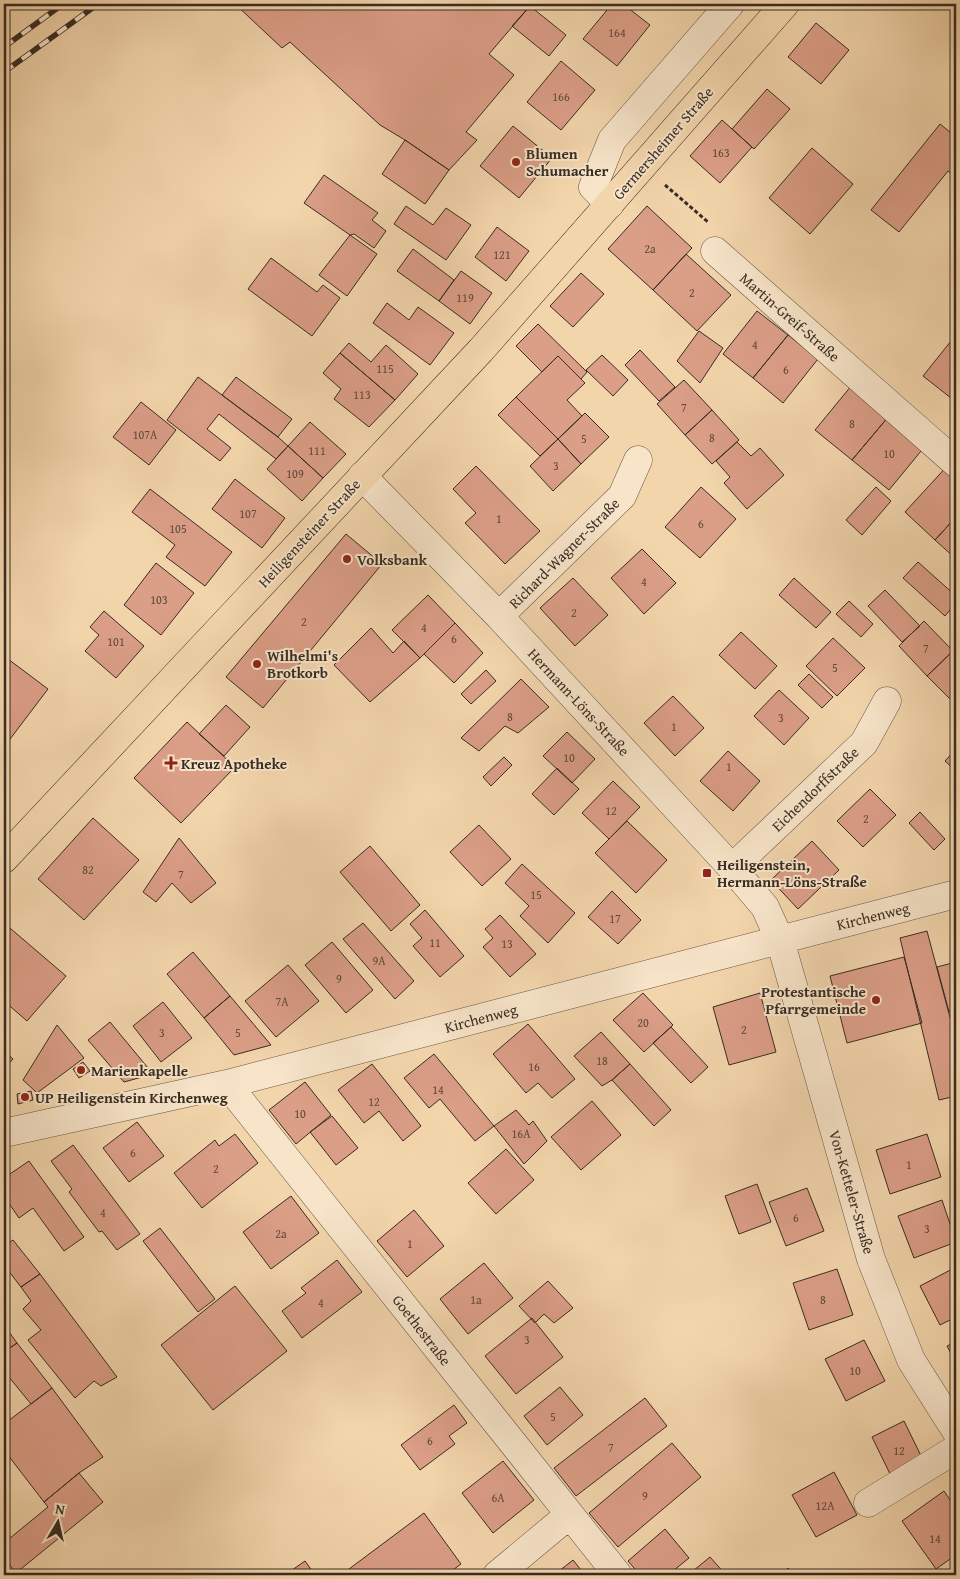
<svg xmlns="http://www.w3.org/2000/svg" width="960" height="1579" font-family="'Gentium Book Plus',serif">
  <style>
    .building { fill: #db9e87; stroke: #382c23 }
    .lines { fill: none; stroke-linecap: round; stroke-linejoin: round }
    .minor-casing { stroke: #675645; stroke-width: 29 }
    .major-casing { stroke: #382c23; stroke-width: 29 }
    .path { stroke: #382c23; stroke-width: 3; stroke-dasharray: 4 2.5; stroke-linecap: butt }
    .minor { stroke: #f7e4c9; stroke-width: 28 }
    .major { stroke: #f3d5ac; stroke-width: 28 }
    .rail-casing { stroke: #382c23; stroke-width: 5.5 }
    .rail { stroke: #f7e4c9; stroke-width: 4; stroke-dasharray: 11; stroke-linecap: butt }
    .poi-dot { fill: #8f2418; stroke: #f7e4c9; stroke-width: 2 }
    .labels { text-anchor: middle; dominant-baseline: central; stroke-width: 4; stroke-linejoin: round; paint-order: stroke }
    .number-label { font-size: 12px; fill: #61483c }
    .street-label { font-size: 15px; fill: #382c23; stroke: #f7e4c9 }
    .poi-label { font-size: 15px; font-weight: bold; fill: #382c23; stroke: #f7e4c9; text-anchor: start }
  </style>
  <rect width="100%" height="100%" fill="#f3d5ac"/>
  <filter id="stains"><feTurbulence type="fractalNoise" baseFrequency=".004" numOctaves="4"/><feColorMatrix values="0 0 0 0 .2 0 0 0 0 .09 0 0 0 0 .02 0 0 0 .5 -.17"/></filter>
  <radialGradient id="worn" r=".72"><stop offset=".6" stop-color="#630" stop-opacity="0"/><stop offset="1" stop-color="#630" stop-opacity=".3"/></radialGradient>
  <!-- building -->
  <path class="building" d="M235,4H527L530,6L489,54L514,75L466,132L477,140L449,170L405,140L380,125L290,42L282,48Z
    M612,4H623L650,25L617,66L583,39Z
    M530,6L566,35L549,56L512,26Z
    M816,23L849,50L821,84L788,57Z
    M561,61L595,90L561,130L527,102Z
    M767,89L790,109L754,149L732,129Z
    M722,120L752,147L720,183L690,156Z
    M940,124L956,137V177L948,171L899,232L871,210Z
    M513,126L552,158L519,198L480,166Z
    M405,140L449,170L425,204L382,174Z
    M812,148L853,184L810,234L769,198Z
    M324,175L378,213L372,220L386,231L374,248L354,234L350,235L304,203Z
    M406,206L433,225L446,208L471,225L446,260L394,224Z
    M647,206L692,248L653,290L608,249Z
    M497,227L529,251L506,281L475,257Z
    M350,235L377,254L347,296L319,275Z
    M413,249L454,280L439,301L397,271Z
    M686,254L731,295L697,331L653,290Z
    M271,258L317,292L323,285L340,298L312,336L248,289Z
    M461,271L492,293L470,324L439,301Z
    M581,273L604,294L573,327L550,306Z
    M387,303L409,320L418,307L454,333L430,365L373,323Z
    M757,311L788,335L753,378L723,354Z
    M538,324L587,372L581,379L558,356L542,372L516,346Z
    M699,331L723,348L700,383L677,361Z
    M788,335L818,359L783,403L753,378Z
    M955,336L956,337V402L923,376Z
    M349,343L371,362L386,345L418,374L395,400L340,353Z
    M640,350L675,387L659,401L625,365Z
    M340,353L395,400L369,427L334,399L341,389L323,373Z
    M602,355L628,380L613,396L586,370Z
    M558,356L585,383L567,400L582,416L558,439L516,397Z
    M198,377L278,437L288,446L276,459L219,414L207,429L231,448L220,461L167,420Z
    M236,377L292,419L278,437L222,395Z
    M684,380L712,410L685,435L657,404Z
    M852,385L889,416L852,460L815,430Z
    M516,397L558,439L540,456L498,415Z
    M141,402L176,430L149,465L113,437Z
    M712,410L739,440L712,464L685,435Z
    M585,413L609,437L581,464L558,439Z
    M889,416L926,445L889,490L852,460Z
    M310,422L346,454L323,478L288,446Z
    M558,439L581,464L553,491L530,466Z
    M737,442L751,456L760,448L784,475L747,509L724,483L730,477L716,461Z
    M288,446L323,478L302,501L267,469Z
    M950,463L956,468V517L935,540L905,512Z
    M476,466L540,531L505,564L465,523L476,513L453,489Z
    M235,479L285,518L262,548L212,509Z
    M701,487L736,519L700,558L665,527Z
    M876,487L891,501L862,535L846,520Z
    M150,489L232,552L205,586L166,557L175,545L132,512Z
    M956,517V559L935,540Z
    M346,534L382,564L263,708L226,677Z
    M642,549L676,583L644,614L611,578Z
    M918,562L956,596V603L945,616L903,578Z
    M156,563L194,593L161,635L124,605Z
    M573,578L608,615L575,646L540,608Z
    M794,578L831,612L816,628L779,595Z
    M885,590L920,626L902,642L868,606Z
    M428,595L455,623L420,658L392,630Z
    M849,601L873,624L861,637L836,614Z
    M104,611L144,646L116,678L85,651L99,635L90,627Z
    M924,621L953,651L927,676L899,646Z
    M455,623L483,653L454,683L424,654Z
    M371,628L393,653L404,641L420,658L370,702L334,665Z
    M741,632L777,666L755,689L719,655Z
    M833,638L865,668L837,696L806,666Z
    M953,651L956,654V705L927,676Z
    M4,656L48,689L4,747Z
    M486,670L496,681L471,704L461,694Z
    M809,674L833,697L822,708L798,685Z
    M521,679L549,707L518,733L505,726L479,751L461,738Z
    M779,690L809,718L784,745L754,716Z
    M673,696L704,728L675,756L644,723Z
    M226,705L250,727L224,756L199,734Z
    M187,722L235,767L181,823L134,778Z
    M567,732L595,759L572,783L543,756Z
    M956,749V771L945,761Z
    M728,751L760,781L733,811L700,781Z
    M504,757L512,765L491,786L483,777Z
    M557,768L579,789L554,815L532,794Z
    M613,781L640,807L609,839L582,813Z
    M870,789L896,815L863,847L837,821Z
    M920,812L945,839L934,850L909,823Z
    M93,818L139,860L84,920L38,879Z
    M627,821L667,860L636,893L595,853Z
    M479,825L511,859L482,886L450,852Z
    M179,838L216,883L191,903L172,883L156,902L143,892Z
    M812,841L839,870L798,909L771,880Z
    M370,846L420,905L391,931L340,872Z
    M522,864L575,913L548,943L520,916L529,906L505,883Z
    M612,891L641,920L618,944L588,917Z
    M425,910L464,956L440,977L413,946L422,938L410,924Z
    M500,915L536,954L510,977L483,947L493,938L485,929Z
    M4,923L66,976L27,1021L4,1001Z
    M363,923L414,981L395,999L343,939Z
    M927,931L956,1040V1096L939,1100L900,938Z
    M332,942L373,990L346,1013L305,965Z
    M193,952L230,996L204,1018L167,974Z
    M904,957L922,1023L847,1043L830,976Z
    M956,962V1010L949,1012L937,967Z
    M288,965L319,1001L276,1037L245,1001Z
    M643,993L673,1025L644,1052L613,1020Z
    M760,993L776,1052L729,1065L713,1007Z
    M230,996L271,1045L234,1055L204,1018Z
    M163,1002L192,1038L161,1062L133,1026Z
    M110,1022L153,1074L124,1082L88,1040Z
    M528,1024L575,1079L552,1098L538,1083L526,1093L493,1054Z
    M57,1025L84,1058L37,1093L23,1080Z
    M671,1027L708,1067L691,1083L653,1043Z
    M601,1032L630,1064L612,1080L602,1086L574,1056Z
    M4,1051L13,1059L4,1069Z
    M434,1054L494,1126L475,1141L440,1099L429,1108L404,1078Z
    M83,1062L90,1071L79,1078L73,1069Z
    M372,1064L421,1126L403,1141L379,1111L364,1123L338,1090Z
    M630,1064L671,1110L654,1126L612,1080Z
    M305,1082L331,1115L296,1144L269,1110Z
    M31,1091L33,1100L18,1104L17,1094Z
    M592,1101L621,1135L581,1170L551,1137Z
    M516,1110L529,1125L533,1121L547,1141L524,1164L494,1126Z
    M332,1116L358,1148L336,1165L310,1132Z
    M137,1122L164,1156L129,1182L103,1148Z
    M235,1134L258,1163L202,1208L174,1173L215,1140L219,1146Z
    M927,1134L941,1177L890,1194L876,1150Z
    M73,1145L140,1234L117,1250L102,1231L99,1232L69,1192L72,1189L51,1161Z
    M506,1149L534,1180L496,1214L468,1183Z
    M29,1161L84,1237L64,1251L33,1208L19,1218L4,1196V1178Z
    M757,1184L771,1222L739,1234L725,1196Z
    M807,1188L824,1231L786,1246L769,1202Z
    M291,1196L319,1233L271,1269L243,1232Z
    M942,1200L956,1242L914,1258L898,1216Z
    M414,1210L444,1246L407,1277L377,1241Z
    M160,1228L215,1299L198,1312L143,1241Z
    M13,1240L40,1274L21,1287L4,1265V1246Z
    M337,1260L362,1292L302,1338L282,1311L306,1293L301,1288Z
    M484,1263L513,1298L468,1334L440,1299Z
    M956,1267V1317L940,1325L920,1286Z
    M837,1269L853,1315L809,1330L793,1283Z
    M40,1274L117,1377L101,1386L94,1381L75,1398L28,1340L41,1330L23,1309L31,1301L21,1287Z
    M548,1281L573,1308L554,1323L544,1314L535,1323L519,1306Z
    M235,1286L287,1351L213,1410L161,1345Z
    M532,1318L563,1357L516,1394L485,1356Z
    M4,1325L17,1343L4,1352Z
    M864,1340L885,1381L846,1401L825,1359Z
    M956,1342V1363L947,1346Z
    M17,1343L52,1388L31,1404L4,1371V1352Z
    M560,1387L583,1415L547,1445L524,1416Z
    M52,1388L103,1457L79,1473L44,1502L4,1450V1424Z
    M645,1398L667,1426L576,1496L554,1468Z
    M454,1405L467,1423L449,1436L455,1444L420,1470L401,1445Z
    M904,1421L925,1464L893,1480L872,1437Z
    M672,1443L701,1477L618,1547L589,1513Z
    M503,1461L534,1500L493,1533L462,1493Z
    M834,1472L857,1515L816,1537L792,1495Z
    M79,1473L103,1502L16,1573L4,1558V1543L48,1507L44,1502Z
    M944,1491L956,1509V1555L936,1569L902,1521Z
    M424,1513L461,1564L446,1575H348L345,1572Z
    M665,1529L689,1558L668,1575H640L628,1561Z
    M710,1557L726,1575H688Z
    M573,1560L585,1575H554Z
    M305,1561L315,1575H285Z
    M788,1568L794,1575H780Z"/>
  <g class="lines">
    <!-- minor casing -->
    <g class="minor-casing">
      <path id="minor" d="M610,204L593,187L612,140L730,4
        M715,251L956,463
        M362,476L499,616L732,868L765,907L780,940L871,1259L911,1360L956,1431
        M499,616L622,496L638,460
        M732,868L864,743L887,701
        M227,1084L618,1575
        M4,1133L227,1084L956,894
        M868,1503L956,1449
        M497,1575L569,1515"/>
    </g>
    <!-- major casing -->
    <g class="major-casing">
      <path id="major" d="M4,859L481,350L785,4"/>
    </g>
    <!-- path -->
    <path class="path" d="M665,185L708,222"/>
    <!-- minor -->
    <use href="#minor" class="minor"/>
    <!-- major -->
    <use href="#major" class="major"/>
    <!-- rail casing -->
    <g class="rail-casing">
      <path id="rail" d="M4,47L63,4
        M4,72L98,4"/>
    </g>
    <!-- rail -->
    <use href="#rail" class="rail"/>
  </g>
  <!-- markers -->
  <g class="poi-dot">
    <circle cx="516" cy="162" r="5"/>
    <circle cx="347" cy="559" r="5"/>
    <circle cx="257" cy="664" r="5"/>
    <path d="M168.5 755.5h5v5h5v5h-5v5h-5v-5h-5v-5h5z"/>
    <rect x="702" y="868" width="10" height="10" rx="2.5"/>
    <circle cx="876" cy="1000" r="5"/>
    <circle cx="81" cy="1070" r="5"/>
    <circle cx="25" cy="1097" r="5"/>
  </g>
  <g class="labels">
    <!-- number labels -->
    <g class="number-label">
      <text x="617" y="32">164</text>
      <text x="561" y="96">166</text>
      <text x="721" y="152">163</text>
      <text x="650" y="248">2a</text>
      <text x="502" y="254">121</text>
      <text x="692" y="292">2</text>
      <text x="465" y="297">119</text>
      <text x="755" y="344">4</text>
      <text x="385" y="368">115</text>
      <text x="786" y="369">6</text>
      <text x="362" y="394">113</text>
      <text x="684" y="407">7</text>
      <text x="852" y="423">8</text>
      <text x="145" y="434">107A</text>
      <text x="712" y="437">8</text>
      <text x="584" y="438">5</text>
      <text x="317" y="450">111</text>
      <text x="889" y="453">10</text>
      <text x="556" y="465">3</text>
      <text x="295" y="473">109</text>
      <text x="248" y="513">107</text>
      <text x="499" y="518">1</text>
      <text x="701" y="523">6</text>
      <text x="178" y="528">105</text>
      <text x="644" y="581">4</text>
      <text x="159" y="599">103</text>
      <text x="574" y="612">2</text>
      <text x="304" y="621">2</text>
      <text x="424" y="627">4</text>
      <text x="454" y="638">6</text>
      <text x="116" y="641">101</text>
      <text x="926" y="648">7</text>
      <text x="835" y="667">5</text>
      <text x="510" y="716">8</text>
      <text x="781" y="717">3</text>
      <text x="674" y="726">1</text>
      <text x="569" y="757">10</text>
      <text x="729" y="766">1</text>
      <text x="611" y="810">12</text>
      <text x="866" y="818">2</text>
      <text x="88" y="869">82</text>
      <text x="181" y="874">7</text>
      <text x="536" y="894">15</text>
      <text x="615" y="918">17</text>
      <text x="435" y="942">11</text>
      <text x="507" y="943">13</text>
      <text x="379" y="960">9A</text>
      <text x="339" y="978">9</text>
      <text x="282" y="1001">7A</text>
      <text x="643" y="1022">20</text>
      <text x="744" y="1029">2</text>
      <text x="162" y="1032">3</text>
      <text x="238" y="1032">5</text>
      <text x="602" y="1060">18</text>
      <text x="534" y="1066">16</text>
      <text x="438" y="1089">14</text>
      <text x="374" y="1101">12</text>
      <text x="300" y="1113">10</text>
      <text x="521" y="1133">16A</text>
      <text x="133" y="1152">6</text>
      <text x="909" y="1164">1</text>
      <text x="216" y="1168">2</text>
      <text x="103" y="1212">4</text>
      <text x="796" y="1217">6</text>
      <text x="927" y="1228">3</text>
      <text x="281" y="1233">2a</text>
      <text x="410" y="1243">1</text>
      <text x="476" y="1299">1a</text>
      <text x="823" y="1299">8</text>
      <text x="321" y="1302">4</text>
      <text x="527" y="1339">3</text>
      <text x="855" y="1370">10</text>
      <text x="553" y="1416">5</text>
      <text x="430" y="1440">6</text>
      <text x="611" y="1447">7</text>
      <text x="899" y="1450">12</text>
      <text x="645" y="1495">9</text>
      <text x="498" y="1497">6A</text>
      <text x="825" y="1505">12A</text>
      <text x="935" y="1538">14</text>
    </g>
    <!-- street labels -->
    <g class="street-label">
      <text transform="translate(663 143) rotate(-49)">Germersheimer Straße</text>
      <text transform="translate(790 317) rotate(41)">Martin-Greif-Straße</text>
      <text transform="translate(309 533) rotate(-47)">Heiligensteiner Straße</text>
      <text transform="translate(564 553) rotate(-45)">Richard-Wagner-Straße</text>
      <text transform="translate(579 702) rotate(47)">Hermann-Löns-Straße</text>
      <text transform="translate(815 789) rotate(-44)">Eichendorffstraße</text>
      <text transform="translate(873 916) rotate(-14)">Kirchenweg</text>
      <text transform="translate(481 1018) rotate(-15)">Kirchenweg</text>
      <text transform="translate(852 1192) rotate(74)">Von-Ketteler-Straße</text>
      <text transform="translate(422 1330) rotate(52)">Goethestraße</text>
    </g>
    <!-- poi labels -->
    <g class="poi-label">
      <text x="526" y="153">Blumen<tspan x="526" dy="17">Schumacher</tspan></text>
      <text x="357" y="559">Volksbank</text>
      <text x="267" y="655">Wilhelmi's<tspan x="267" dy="17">Brotkorb</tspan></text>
      <text x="181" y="763">Kreuz Apotheke</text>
      <text x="717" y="864">Heiligenstein,<tspan x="717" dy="17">Hermann-Löns-Straße</tspan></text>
      <text x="866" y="991" text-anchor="end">Protestantische<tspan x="866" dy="17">Pfarrgemeinde</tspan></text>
      <text x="91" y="1070">Marienkapelle</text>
      <text x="35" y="1097">UP Heiligenstein Kirchenweg</text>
    </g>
  </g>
  <!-- margin -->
  <rect width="960" height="1579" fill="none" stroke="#f3d5ac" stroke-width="20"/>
  <rect x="5" y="5" width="950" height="1569" fill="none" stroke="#382c23" stroke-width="2.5"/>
  <rect x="10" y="10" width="940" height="1559" fill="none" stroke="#382c23"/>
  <!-- north arrow -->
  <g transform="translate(58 1522) rotate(9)" stroke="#f7e4c9" stroke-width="4" paint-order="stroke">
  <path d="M0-4L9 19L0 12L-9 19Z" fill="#382c23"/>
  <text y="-8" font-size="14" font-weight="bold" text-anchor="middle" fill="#382c23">N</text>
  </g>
  <rect width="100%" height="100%" filter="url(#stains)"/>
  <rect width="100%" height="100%" fill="url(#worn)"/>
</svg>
